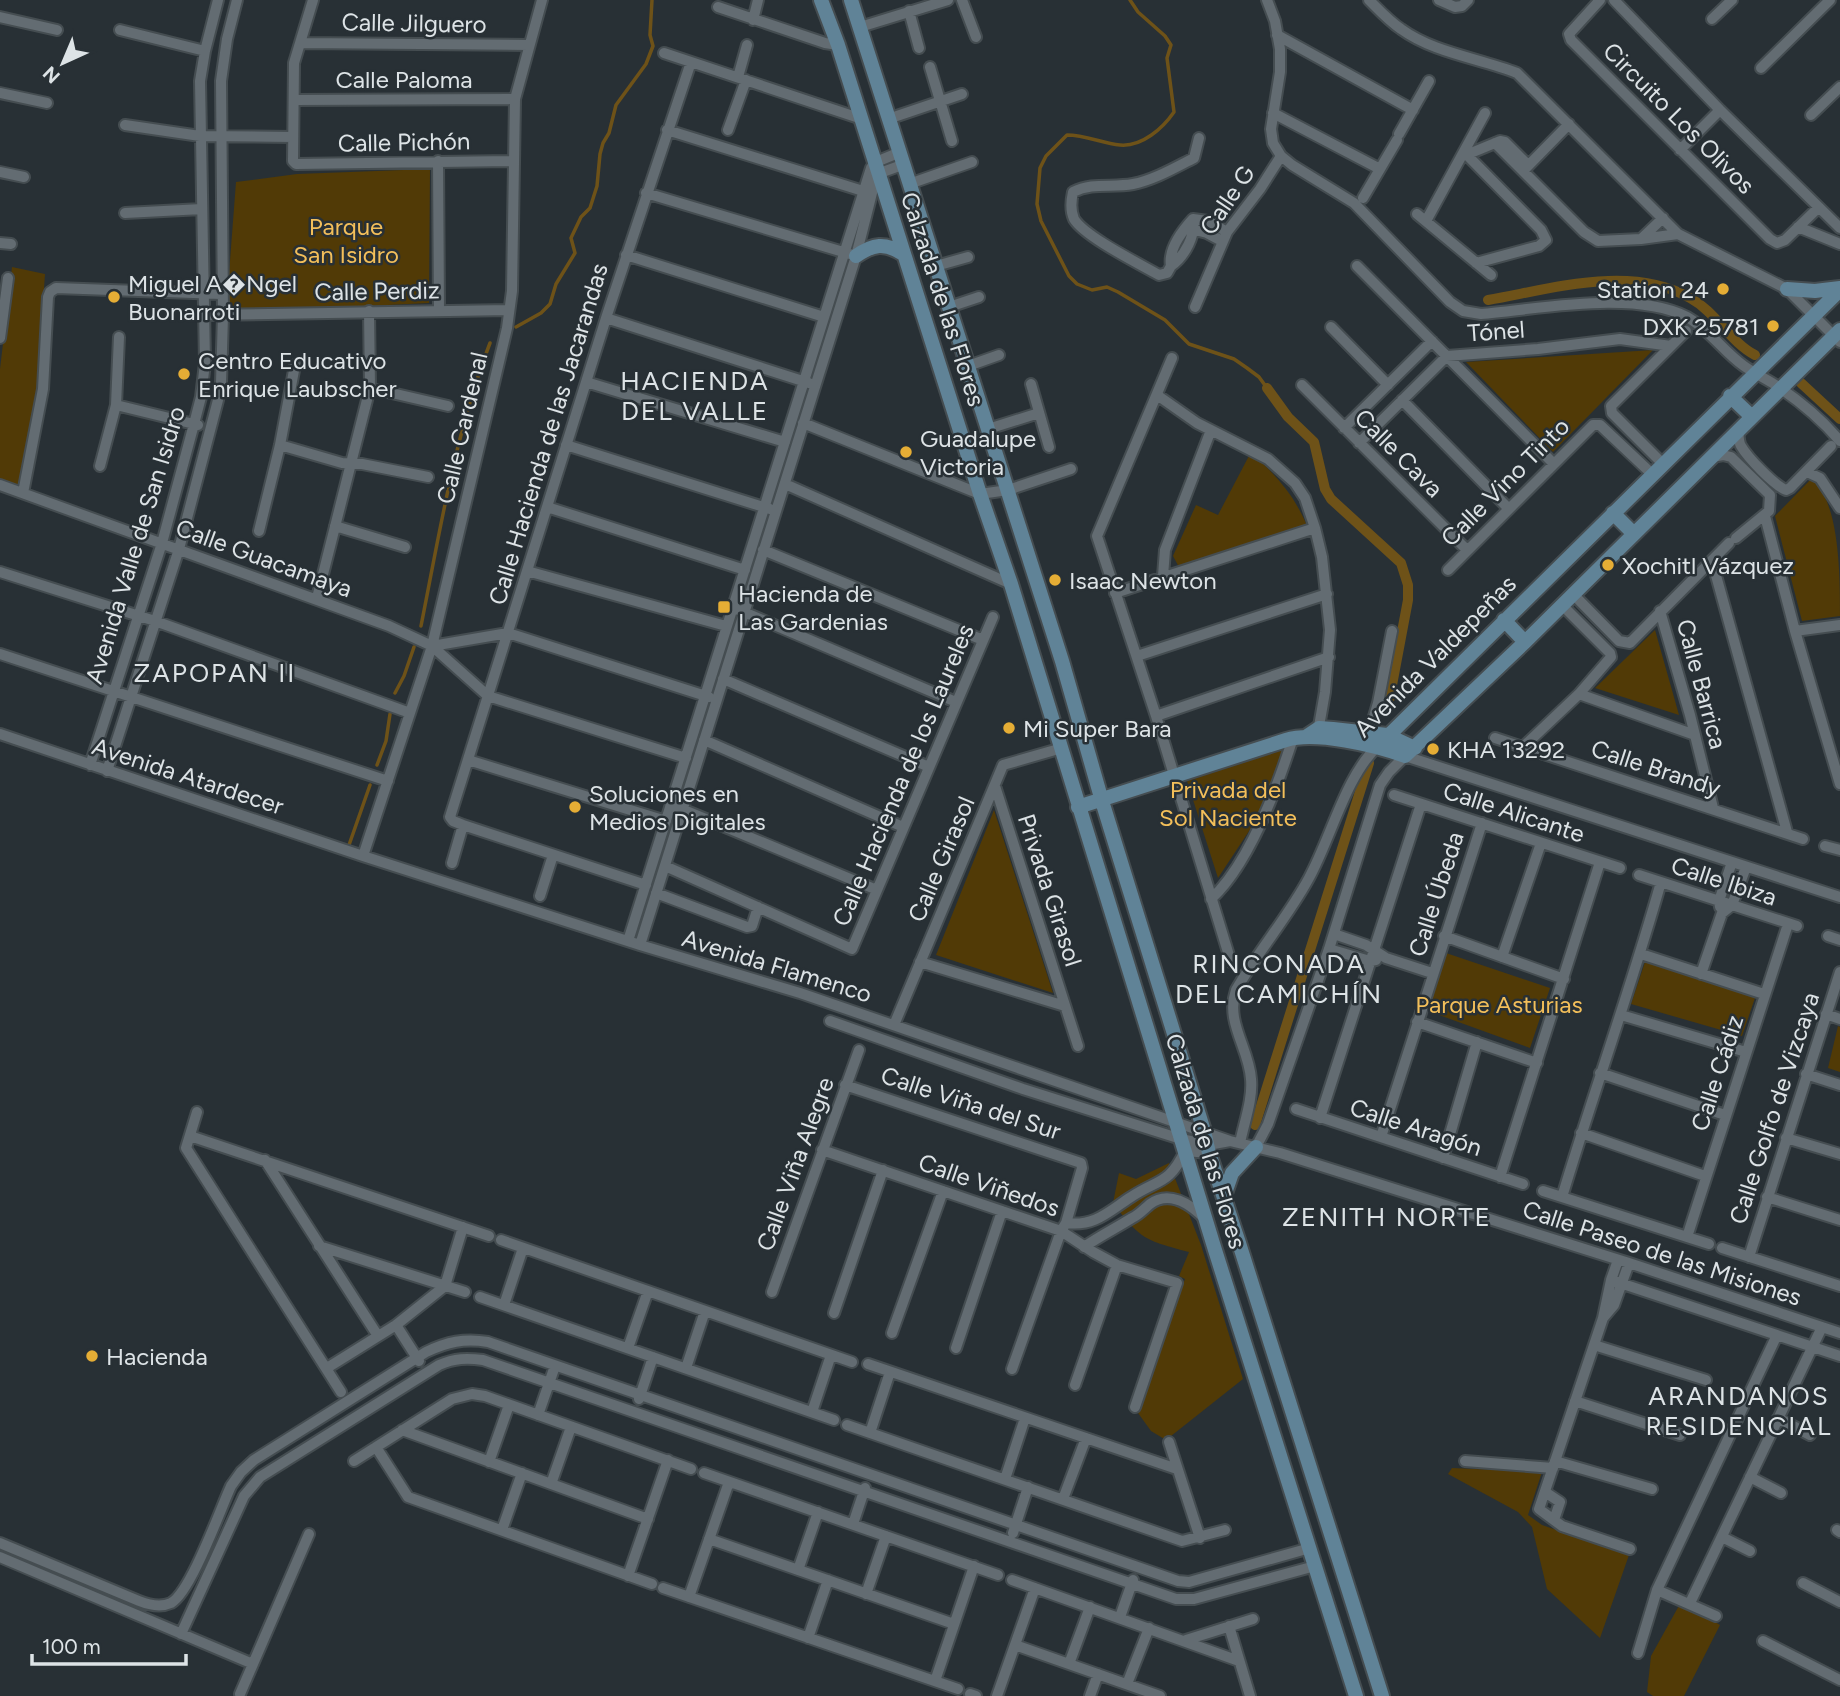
<svg xmlns="http://www.w3.org/2000/svg" width="1840" height="1696" font-family="Figtree,sans-serif">
  <style>
    .green { fill: #513a06 }
    .lines { fill: none; stroke-linecap: round; stroke-linejoin: round }
    .stream { stroke: #6e5218; stroke-width: 3.5 }
    .canal { stroke: #6e5218; stroke-width: 10 }
    .street-casing { stroke: #454d51; stroke-width: 14 }
    .secondary-casing { stroke: #454d51; stroke-width: 18 }
    .street { stroke: #636c72; stroke-width: 10 }
    .secondary { stroke: #608397; stroke-width: 14 }
    .poi-dot { fill: #e5ad35; stroke: #283035; stroke-width: 2.5 }
    .labels { text-anchor: middle; dominant-baseline: central; stroke-width: 5; stroke-linejoin: round; paint-order: stroke }
    .street-label { font-size: 24px; fill: #dde3e6; stroke: #283035 }
    .park-label { font-size: 24px; fill: #f3bf5a; stroke: #283035 }
    .poi-label { font-size: 24px; fill: #dde3e6; stroke: #283035; text-anchor: start }
    .neighbourhood-label { font-size: 26px; letter-spacing: 2px; fill: #dde3e6; stroke: #283035 }
  </style>
  <rect width="100%" height="100%" fill="#283035"/>
  <!-- green -->
  <path class="green" d="M430,169L429,303L226,313L236,182L297,174Z
    M12,267L45,274L37,389L22,488L0,481V369Z
    M1653,350L1553,452L1466,362Z
    M1251,452C1277,477 1294,494 1308,528L1180,569L1173,556L1196,505L1218,515Z
    M1812,478C1840,504 1840,575 1840,616L1802,621L1775,516Z
    M1655,630L1679,715L1595,688Z
    M1283,750L1257,819L1218,878L1187,781Z
    M994,810L1053,993L936,955Z
    M1446,953L1550,988L1530,1048L1428,1011Z
    M1646,959L1756,995L1742,1036L1631,1004Z
    M1838,1026L1840,1027V1072L1828,1068Z
    M1169,1163L1201,1245L1243,1379L1166,1440L1151,1431L1138,1413L1185,1279L1179,1276L1189,1252C1145,1240 1141,1240 1113,1203L1119,1173L1136,1179Z
    M1452,1468L1542,1472L1528,1515L1542,1525L1629,1555L1600,1638L1547,1589L1532,1527L1518,1512L1448,1474Z
    M1681,1602L1720,1625L1684,1696H1653L1647,1692L1651,1656Z"/>
  <g class="lines">
    <!-- stream -->
    <path class="stream" d="M1130,0L1138,12L1165,36L1171,45L1167,58L1174,112C1163,128 1142,147 1120,145C1102,143 1085,135 1067,135L1046,156L1040,168L1037,204L1041,221L1069,276L1077,284L1092,290L1107,287L1118,292L1165,320L1189,344L1234,359L1247,368L1259,377L1267,388
      M516,327L541,313L550,304L556,284L575,253L571,238L581,217L590,208L597,186L600,154L603,143L609,133L616,105L646,64L653,46L650,35L652,0
      M421,626C440,531 455,434 490,343
      M395,693L404,676L414,647
      M377,765L386,741L390,714
      M349,845L370,785"/>
    <!-- canal -->
    <path class="canal" d="M1488,300C1552,289 1630,264 1690,298C1716,312 1730,342 1755,355
      M1801,383L1840,419
      M1267,388L1288,417L1314,442L1325,489L1331,499L1401,563L1408,585V600L1389,701
      M1255,1125L1369,763"/>
    <!-- street casing -->
    <g class="street-casing">
      <path id="street" d="M313,0L294,63L293,161L296,164L513,161
        M962,0L976,37
        M1267,0L1275,21L1280,49V72L1271,129L1273,143L1281,156L1292,165L1354,203L1450,302L1463,311L1481,314C1540,309 1634,290 1687,317C1709,329 1723,351 1744,366C1755,374 1769,380 1780,388C1802,403 1823,421 1840,441
        M1369,0C1379,10 1389,21 1401,29C1434,53 1479,58 1517,73L1678,234L1787,289L1840,342
        M1439,0L1455,7L1462,6L1468,0
        M1600,0L1569,34L1571,40L1770,239L1777,243L1785,240L1818,208
        M1614,0L1720,110L1840,228
        M718,7L825,43L838,45
        M909,11L919,48
        M0,17L57,30
        M1712,19L1732,0
        M753,20L758,0
        M860,27L948,0
        M120,30L205,51
        M1277,35L1413,110
        M300,43L529,45
        M664,53L862,119
        M930,67L952,141
        M1761,68L1830,0
        M738,77L747,45
        M0,93L47,103
        M294,100L515,99
        M1273,113L1380,169
        M1811,115L1840,87
        M888,119L962,94
        M125,125L200,136L293,137
        M667,130L863,191
        M728,130L746,80
        M1399,134L1429,81
        M1495,143L1584,232L1598,241L1641,239
        M1680,150L1720,110
        M1464,152L1541,230L1546,240L1539,246L1476,263
        M1466,155L1500,141L1505,142L1528,165
        M438,161L439,310
        M1525,169L1569,124
        M0,172L24,177
        M909,184L972,162
        M646,193L850,254
        M1363,198L1397,140
        M125,213L202,209
        M1417,214L1491,275
        M1663,218L1641,239L1678,234
        M1193,219C1196,235 1185,256 1171,266C1168,249 1182,231 1193,219Z
        M1193,219L1208,221L1227,232
        M1426,221L1485,113
        M1798,227L1840,244
        M1195,230L1207,233L1222,241
        M0,243L11,244
        M626,255L824,317
        M936,266L968,257
        M1171,266L1167,273L1159,275C1140,264 1085,237 1074,219C1070,210 1071,201 1073,192C1093,182 1112,188 1133,184C1154,180 1176,167 1194,158L1199,138
        M1357,266L1554,464
        M949,307L979,297
        M1195,307L1227,232L1260,189L1281,156
        M204,315L509,310
        M606,318L809,383
        M1331,327L1388,385
        M0,338L8,278
        M1172,358L1097,536L1156,716L1231,962
        M968,366L999,355
        M586,382L785,442
        M1031,384L1049,447
        M1302,385L1467,550
        M370,388L448,406
        M1157,395L1197,423L1268,459L1295,483L1305,498L1315,528L1322,557L1330,630L1325,692L1318,732
        M1402,400L1508,508
        M116,405L198,425
        M803,423L980,494L1008,490L1071,469
        M1344,428L1432,341
        M988,429L1039,413
        M1738,429C1739,435 1738,441 1741,446C1748,458 1774,485 1786,490L1790,488L1831,446
        M1359,443L1447,356L1538,349L1620,339L1671,346
        M280,445L342,463L362,464L428,477
        M566,445L770,509
        M1712,457L1723,455L1731,457L1770,495L1769,511L1736,538
        M1663,464L1612,413L1611,406L1686,331
        M100,466L116,405L119,337
        M1807,472L1820,478L1840,508
        M785,484L1011,584
        M0,485L389,626L432,646L488,696L686,758
        M23,493L43,389L48,297L50,292L56,288L221,294
        M547,507L745,570
        M1765,516L1795,631L1840,784
        M335,526L405,547
        M259,531L280,445L295,365
        M763,550L983,640
        M1712,561L1787,832
        M1448,570L1593,425H1600L1652,474
        M527,571L726,626
        M0,572L155,621L410,713
        M1163,576L1165,550L1211,430
        M1115,593L1315,528
        M1573,594L1619,641L1630,643L1729,543
        M317,598L370,388L369,311
        M739,610L956,702
        M1660,611L1690,715L1713,808
        M1795,631L1840,625
        M432,646L508,633L709,697
        M0,654L388,781
        M1137,656L1327,594
        M723,679L929,767
        M1579,694L1695,735
        M1156,716L1329,657
        M0,734L363,856L640,945L800,993L1230,1141L1280,1153L1629,1263L1840,1333
        M1368,737L1378,703L1392,631
        M1495,738L1803,839
        M704,740L903,827
        M1523,747L1579,694L1611,657L1610,653L1562,605
        M468,760L666,821
        M90,765L162,543L194,424L201,397L205,363L200,81L205,51L218,0
        M107,771L179,549L218,400L221,383L223,315L221,81L227,39L237,0
        M995,786L1078,1046
        M1394,795L1620,868
        M677,807L877,890
        M1825,846L1840,850
        M363,856L432,646L507,328L512,291L515,99L542,0
        M452,863L463,825
        M665,866L852,949L993,617
        M1639,875L1797,926
        M646,885L463,825L453,821L450,817L607,315L691,62
        M656,893L747,927L752,926L758,907
        M540,896L553,855
        M1211,899C1250,863 1277,788 1293,738
        M1720,907L1719,901L1732,862
        M1334,934L1366,945L1386,958L1432,973
        M1444,936L1564,979
        M1828,936L1840,940
        M628,941L871,168L876,162L898,153
        M640,945L856,256L875,181L880,173L902,165
        M1329,949L1370,961L1376,960
        M1641,954L1764,994
        M1502,957L1541,843
        M920,962L1065,1006
        M1701,974L1722,913L1732,905L1746,867
        M1826,1014L1840,1019
        M1621,1015L1746,1052
        M830,1021L1023,1089L1181,1139L1208,1145L1230,1141
        M1417,1022L1537,1063
        M894,1025L1003,765L1062,748
        M1600,1073L1725,1115
        M1806,1074L1840,1085
        M845,1085L1081,1163L1082,1168L1066,1223L1061,1231L1012,1369
        M1296,1109L1523,1184
        M197,1112L186,1148L341,1392
        M1320,1118L1421,804
        M1581,1133L1705,1176
        M190,1136L489,1236
        M1381,1137L1482,823
        M1786,1138L1840,1154
        M1240,1143C1244,1123 1253,1099 1251,1079C1249,1048 1225,1022 1236,990C1258,951 1288,917 1309,878C1331,838 1346,775 1378,746
        M1256,1147L1268,1124L1329,949L1380,785L1389,772L1405,756L1840,897
        M822,1150L1061,1231L1093,1252L1117,1265L1177,1283L1135,1407
        M1443,1158L1477,1042
        M265,1160L378,1336
        M1500,1177L1600,862
        M1543,1191L1709,1244
        M1562,1197C1594,1091 1631,988 1661,882
        M1767,1197L1840,1220
        M1066,1223C1095,1227 1109,1211 1131,1197C1158,1179 1169,1185 1185,1151L1209,1153
        M1687,1237L1788,924
        M501,1240L852,1362
        M319,1246L465,1292
        M1084,1247C1100,1236 1116,1228 1132,1218C1139,1215 1144,1209 1150,1204C1169,1190 1190,1204 1204,1218
        M1722,1248L1840,1286
        M1749,1257L1840,972
        M1618,1260L1611,1280L1603,1318L1614,1305L1629,1263
        M1611,1280L1840,1356
        M772,1292L859,1050
        M480,1297L834,1420
        M504,1305L523,1248
        M834,1313L883,1170
        M1603,1318L1539,1509L1562,1526L1630,1549
        M396,1325L419,1361
        M892,1333L943,1191
        M1594,1345L1706,1380
        M628,1348L648,1291
        M956,1348L1002,1211
        M868,1364L1177,1469
        M327,1368L396,1325L445,1286L463,1227
        M686,1368L705,1311
        M1075,1385L1117,1265
        M639,1399L653,1357
        M1575,1401L1680,1435
        M812,1412L831,1355
        M538,1415L555,1366
        M1778,1418L1810,1435
        M847,1425L1182,1541L1225,1530
        M402,1430L648,1519
        M870,1433L890,1372
        M1169,1442L1200,1538
        M376,1447L408,1497L652,1584
        M354,1461L452,1399L472,1394L485,1396L691,1469
        M1465,1461L1553,1468
        M1555,1461L1652,1489
        M489,1462L509,1405
        M704,1473L998,1575
        M1750,1477L1781,1493
        M1005,1479L1025,1418
        M551,1484L571,1427
        M1545,1492L1560,1502L1554,1520
        M1063,1499L1086,1438
        M853,1524L865,1488
        M502,1530L522,1473
        M1837,1530L1840,1532
        M1013,1533L1028,1487
        M1722,1537L1750,1551
        M709,1539L954,1624
        M0,1543L139,1601C149,1605 160,1608 171,1603C191,1592 220,1510 231,1486L241,1472L254,1460L426,1352C447,1342 464,1338 488,1342L1178,1581L1189,1582L1310,1548
        M0,1557L253,1664
        M798,1570L818,1512
        M628,1576L668,1460
        M1012,1580L1239,1661
        M1803,1583L1840,1602
        M663,1588L958,1689
        M1657,1590L1716,1616
        M866,1594L886,1536
        M689,1597L729,1482
        M1690,1603L1822,1327
        M1120,1617L1133,1580
        M1229,1626L1250,1696
        M181,1634L244,1496L260,1477L439,1365C455,1358 467,1358 483,1360L1176,1599H1194L1315,1566
        M808,1638L828,1580
        M1186,1640L1253,1619
        M1763,1641L1840,1680
        M1015,1645L1160,1696
        M1638,1653L1657,1590L1777,1335
        M1069,1664L1090,1607
        M935,1681L974,1566
        M1127,1684L1149,1628
        M240,1694L309,1534
        M970,1694L976,1696
        M997,1696L1035,1588
        M1090,1696L1098,1674"/>
    </g>
    <!-- secondary casing -->
    <g class="secondary-casing">
      <path id="secondary" d="M821,0L838,45L980,494L1011,584L1215,1250L1356,1696
        M851,0L1062,661L1102,801L1204,1131L1209,1153L1239,1243L1382,1696
        M856,256C873,244 885,242 903,254
        M1787,289L1815,291L1840,288
        M1730,396L1751,416
        M1613,513L1634,534
        M1504,620L1525,642
        M1307,736L1319,728L1333,729L1387,735L1415,748
        M1378,746L1840,290
        M1078,807L1286,740C1315,731 1376,745 1405,756L1525,642L1840,330
        M1224,1196L1232,1173L1256,1147"/>
    </g>
    <!-- street -->
    <use href="#street" class="street"/>
    <!-- secondary -->
    <use href="#secondary" class="secondary"/>
  </g>
  <!-- markers -->
  <g class="poi-dot">
    <circle cx="1723" cy="289" r="7"/>
    <circle cx="114" cy="297" r="7"/>
    <circle cx="1773" cy="326" r="7"/>
    <circle cx="184" cy="374" r="7"/>
    <circle cx="906" cy="452" r="7"/>
    <circle cx="1608" cy="565" r="7"/>
    <circle cx="1055" cy="580" r="7"/>
    <rect x="717" y="600" width="14" height="14" rx="3.5"/>
    <circle cx="1009" cy="728" r="7"/>
    <circle cx="1433" cy="749" r="7"/>
    <circle cx="575" cy="807" r="7"/>
    <circle cx="92" cy="1356" r="7"/>
  </g>
  <g class="labels">
    <!-- street labels -->
    <g class="street-label">
      <text transform="translate(414 23) rotate(1)">Calle Jilguero</text>
      <text x="404" y="79">Calle Paloma</text>
      <text transform="translate(1679 118) rotate(45)">Circuito Los Olivos</text>
      <text transform="translate(404 142) rotate(-1)">Calle Pichón</text>
      <text transform="translate(1227 200) rotate(-56)">Calle G</text>
      <text transform="translate(377 291) rotate(-1)">Calle Perdiz</text>
      <text transform="translate(943 299) rotate(72)">Calzada de las Flores</text>
      <text transform="translate(1496 331) rotate(-4)">Tónel</text>
      <text transform="translate(462 428) rotate(-77)">Calle Cardenal</text>
      <text transform="translate(548 434) rotate(-73)">Calle Hacienda de las Jacarandas</text>
      <text transform="translate(1399 453) rotate(45)">Calle Cava</text>
      <text transform="translate(1505 482) rotate(-45)">Calle Vino Tinto</text>
      <text transform="translate(135 545) rotate(-73)">Avenida Valle de San Isidro</text>
      <text transform="translate(264 558) rotate(20)">Calle Guacamaya</text>
      <text transform="translate(1435 656) rotate(-45)">Avenida Valdepeñas</text>
      <text transform="translate(1702 684) rotate(75)">Calle Barrica</text>
      <text transform="translate(1656 768) rotate(18)">Calle Brandy</text>
      <text transform="translate(903 775) rotate(-67)">Calle Hacienda de los Laureles</text>
      <text transform="translate(188 776) rotate(18)">Avenida Atardecer</text>
      <text transform="translate(1514 812) rotate(18)">Calle Alicante</text>
      <text transform="translate(941 859) rotate(-67)">Calle Girasol</text>
      <text transform="translate(1724 881) rotate(18)">Calle Ibiza</text>
      <text transform="translate(1050 890) rotate(72)">Privada Girasol</text>
      <text transform="translate(1436 894) rotate(-72)">Calle Úbeda</text>
      <text transform="translate(777 966) rotate(17)">Avenida Flamenco</text>
      <text transform="translate(1717 1073) rotate(-72)">Calle Cádiz</text>
      <text transform="translate(971 1103) rotate(18)">Calle Viña del Sur</text>
      <text transform="translate(1774 1108) rotate(-72)">Calle Golfo de Vizcaya</text>
      <text transform="translate(1416 1127) rotate(18)">Calle Aragón</text>
      <text transform="translate(1206 1141) rotate(73)">Calzada de las Flores</text>
      <text transform="translate(795 1164) rotate(-70)">Calle Viña Alegre</text>
      <text transform="translate(989 1185) rotate(19)">Calle Viñedos</text>
      <text transform="translate(1662 1253) rotate(18)">Calle Paseo de las Misiones</text>
    </g>
    <!-- park labels -->
    <g class="park-label">
      <text x="346" y="226">Parque<tspan x="346" dy="28">San Isidro</tspan></text>
      <text x="1228" y="789">Privada del<tspan x="1228" dy="28">Sol Naciente</tspan></text>
      <text x="1499" y="1004">Parque Asturias</text>
    </g>
    <!-- poi labels -->
    <g class="poi-label">
      <text x="128" y="283">Miguel A�Ngel<tspan x="128" dy="28">Buonarroti</tspan></text>
      <text x="1709" y="289" text-anchor="end">Station 24</text>
      <text x="1759" y="326" text-anchor="end">DXK 25781</text>
      <text x="198" y="360">Centro Educativo<tspan x="198" dy="28">Enrique Laubscher</tspan></text>
      <text x="920" y="438">Guadalupe<tspan x="920" dy="28">Victoria</tspan></text>
      <text x="1622" y="565">Xochitl Vázquez</text>
      <text x="1069" y="580">Isaac Newton</text>
      <text x="738" y="593">Hacienda de<tspan x="738" dy="28">Las Gardenias</tspan></text>
      <text x="1023" y="728">Mi Super Bara</text>
      <text x="1447" y="749">KHA 13292</text>
      <text x="589" y="793">Soluciones en<tspan x="589" dy="28">Medios Digitales</tspan></text>
      <text x="106" y="1356">Hacienda</text>
    </g>
    <!-- neighbourhood labels -->
    <g class="neighbourhood-label">
      <text x="695" y="381">HACIENDA<tspan x="695" dy="30">DEL VALLE</tspan></text>
      <text x="215" y="673">ZAPOPAN II</text>
      <text x="1279" y="964">RINCONADA<tspan x="1279" dy="30">DEL CAMICHÍN</tspan></text>
      <text x="1387" y="1217">ZENITH NORTE</text>
      <text x="1739" y="1396">ARANDANOS<tspan x="1739" dy="30">RESIDENCIAL</tspan></text>
    </g>
  </g>
  <!-- north arrow -->
  <g transform="translate(63 63) rotate(224)" stroke="#283035" stroke-width="5" paint-order="stroke">
  <path d="M0-5L12 26L0 18L-12 26Z" fill="#dde3e6"/>
  <text y="-10" font-size="19" font-weight="bold" text-anchor="middle" fill="#dde3e6">N</text>
  </g>
  <!-- scale -->
  <path d="M32 1654v10h154v-10" fill="none" stroke="#dde3e6" stroke-width="3.5"/>
  <text x="42" y="1654" font-size="21" fill="#dde3e6" stroke="#283035" stroke-width="5" paint-order="stroke">100 m</text>
</svg>
